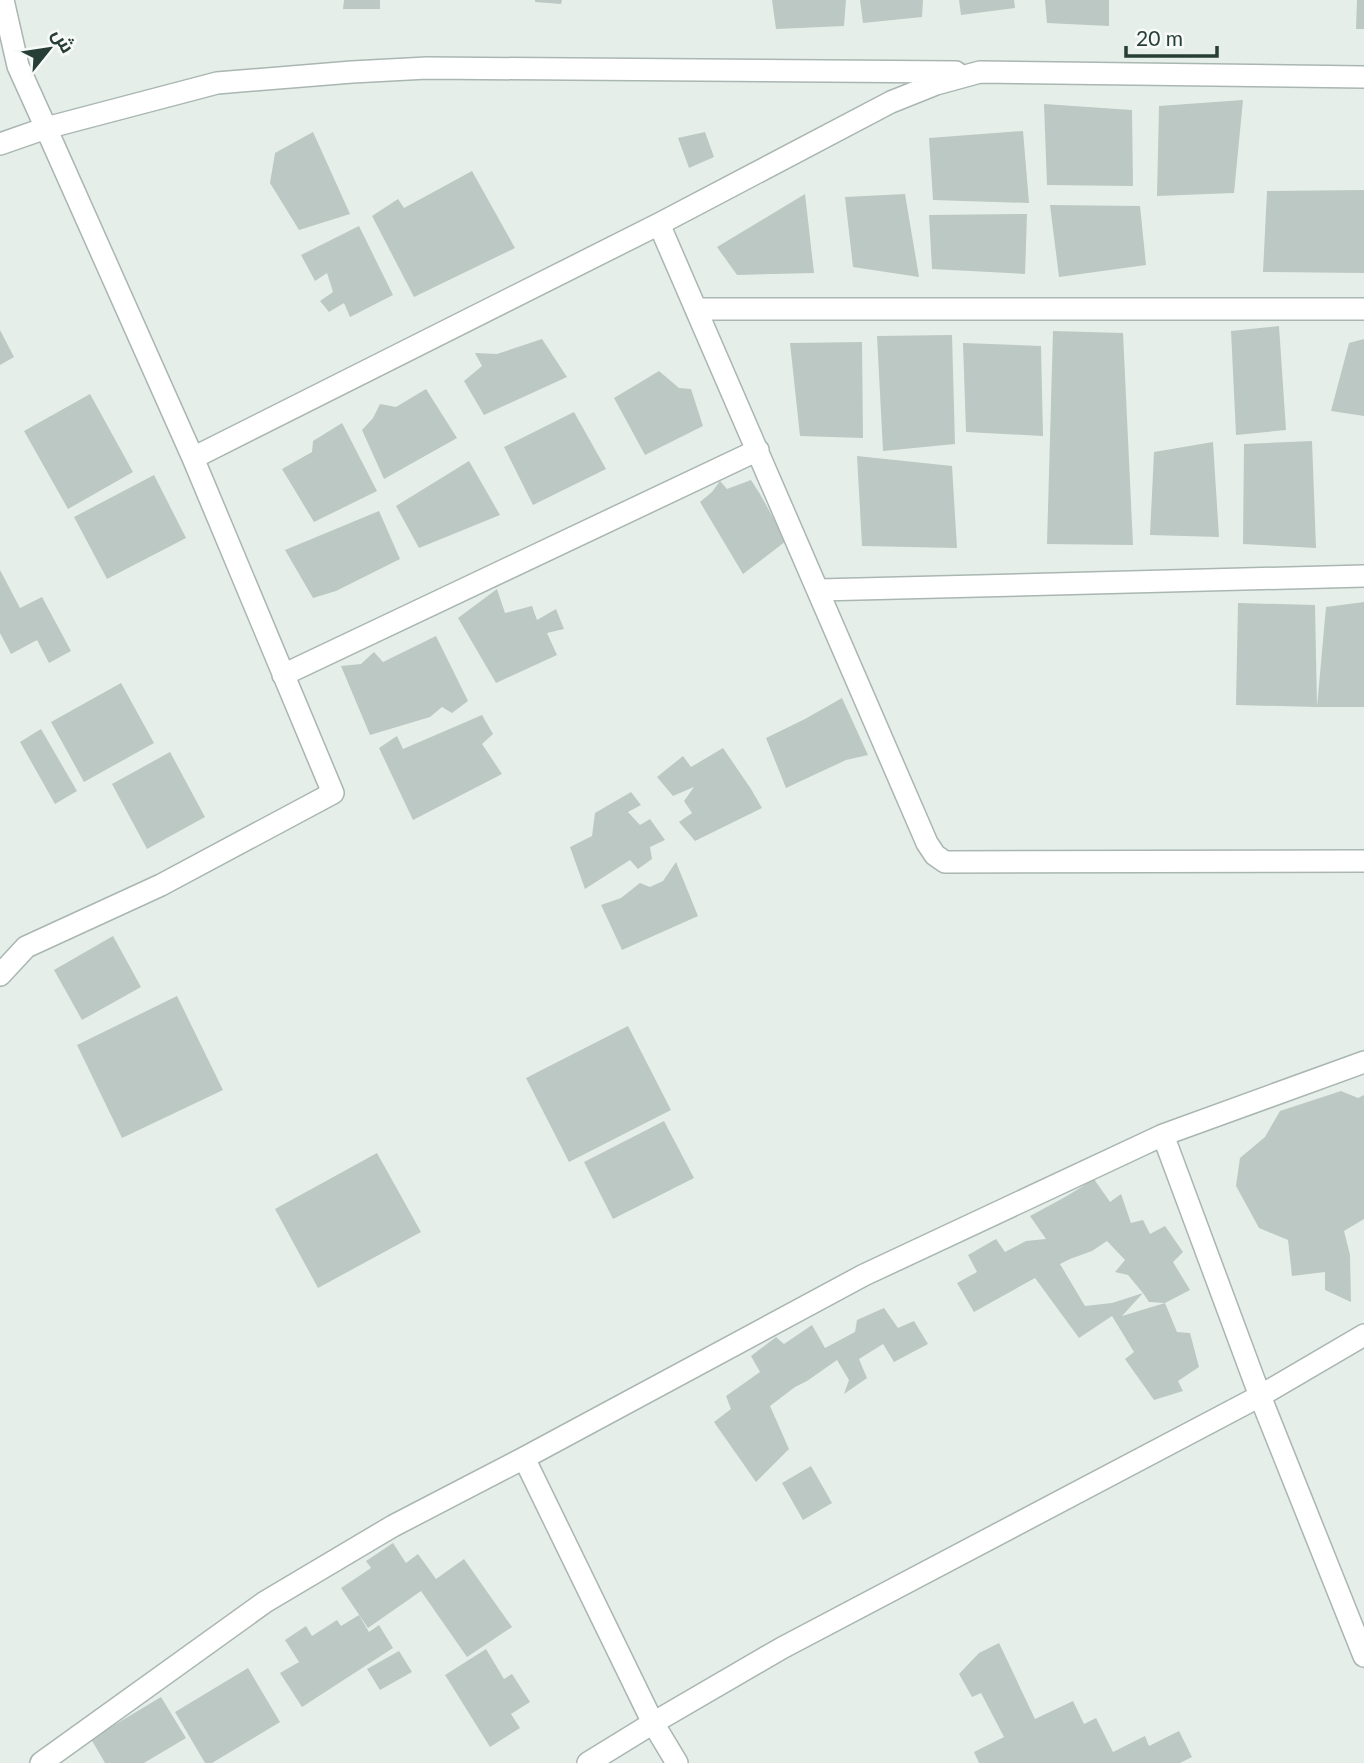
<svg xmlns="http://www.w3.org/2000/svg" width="1364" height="1763" font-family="Lato,Cairo,sans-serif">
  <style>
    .building { fill: #bcc8c3 }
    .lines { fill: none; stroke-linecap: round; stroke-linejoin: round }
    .minor-casing { stroke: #a9b6b1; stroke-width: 24 }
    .minor { stroke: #fff; stroke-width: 21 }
  </style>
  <rect width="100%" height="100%" fill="#e6eeea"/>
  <!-- building -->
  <path class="building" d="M344,0H380V9H343Z
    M535,0H562L561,4L535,2Z
    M772,0H846L844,26L776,29Z
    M860,0H923L922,17L863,23Z
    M959,0H1014L1015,8L961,15Z
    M1045,0H1109V26L1047,23Z
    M1357,0H1364V29H1356Z
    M1243,100L1234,193L1157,196L1159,106Z
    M1044,104L1132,110L1133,186L1047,185Z
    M1023,131L1029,203L933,200L929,138Z
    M313,132L350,214L299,230L270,183L275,153Z
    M705,132L714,157L689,168L678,138Z
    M472,171L515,248L414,297L372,216L398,199L404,208Z
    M1364,190V273L1263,272L1267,191Z
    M805,194L814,273L737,275L717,247Z
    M905,194L919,277L853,267L845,197Z
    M1050,205L1140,206L1146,265L1059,277Z
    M1027,214L1025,274L932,269L929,215Z
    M359,226L393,295L350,317L344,303L329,312L320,301L333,292L327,273L315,281L301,255Z
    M1279,326L1286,430L1236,435L1231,331Z
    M0,330L14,357L0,365Z
    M1053,331L1123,333L1133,545L1047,544Z
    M952,335L955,444L883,451L877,336Z
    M542,339L567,377L484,415L464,381L482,366L475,353L497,354Z
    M1364,339V416L1331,411L1349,343Z
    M862,342L863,438L800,436L790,343Z
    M963,343L1041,346L1043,436L966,432Z
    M659,371L679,388L691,389L703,426L645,455L614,398Z
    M426,389L457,438L384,479L362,430L373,418L380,404L396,407Z
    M90,394L133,472L68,509L24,431Z
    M574,412L606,469L533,505L504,447Z
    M342,423L377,491L314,522L282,469L312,452L313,441Z
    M1312,441L1316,548L1243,544L1244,444Z
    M1213,442L1219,537L1150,535L1154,452Z
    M857,456L952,466L957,548L862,546Z
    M469,461L500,515L419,548L396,506Z
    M154,475L186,538L107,579L74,517Z
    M751,480L760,494L786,541L743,574L700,502L712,492L720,481L727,489Z
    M379,511L400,559L336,591L313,598L285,550Z
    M0,570L20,608L42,597L71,651L49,663L37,640L11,654L0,633Z
    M497,589L505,613L532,606L537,620L556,609L564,629L547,633L557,655L496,683L458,618Z
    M1364,602V707H1317L1326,607Z
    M1238,603L1315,605L1317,707L1236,705Z
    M436,636L468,701L452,713L442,707L430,717L370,735L341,666L361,664L374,652L383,662Z
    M121,683L154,743L84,782L51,722Z
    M842,698L868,755L846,760L786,788L766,738L805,719Z
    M482,715L493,734L482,744L502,774L413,820L379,748L397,736L403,749Z
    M41,729L77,791L55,804L20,742Z
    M723,748L751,789L762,808L695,841L679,822L692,813L684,801L694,787L673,796L657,777L683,756L691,767Z
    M170,752L205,817L147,849L112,784Z
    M631,792L641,805L628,812L640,825L650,819L665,840L650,847L652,859L638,869L630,860L585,889L570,847L592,836L595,813Z
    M676,862L698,916L622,950L601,905L621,898L640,883L650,887L663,881Z
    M113,936L141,987L82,1020L54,970Z
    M177,996L223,1090L122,1138L77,1045Z
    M628,1026L671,1110L569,1162L526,1078Z
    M1341,1091L1358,1098L1364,1095V1219L1344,1231L1350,1255L1351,1302L1325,1290V1272L1292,1276L1288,1240L1259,1228L1236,1186L1240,1158L1265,1137L1280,1111Z
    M664,1121L694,1178L613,1219L584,1162Z
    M377,1153L421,1232L318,1288L275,1209Z
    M1094,1179L1110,1202L1121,1194L1131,1223L1143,1220L1150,1234L1165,1226L1183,1252L1173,1262L1190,1290L1165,1303L1149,1302L1143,1293L1128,1275L1115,1272L1125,1260L1107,1241L1092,1251L1070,1259L1060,1264L1085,1306L1112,1303L1143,1293L1122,1316L1165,1303L1177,1332L1190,1333L1199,1367L1178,1381L1183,1391L1154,1400L1125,1359L1134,1352L1112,1316L1079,1338L1035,1278L974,1312L957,1283L977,1272L968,1255L996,1239L1005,1252L1026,1241L1046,1239L1030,1216L1067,1196Z
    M884,1308L898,1328L914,1321L928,1344L894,1362L883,1344L859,1359L867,1378L844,1394L849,1380L837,1360L807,1381L795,1387L770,1406L789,1449L756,1482L714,1422L731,1409L726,1396L760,1372L751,1356L776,1337L784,1344L812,1325L825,1348L855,1332L857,1320Z
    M811,1466L832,1503L803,1520L782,1483Z
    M393,1543L406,1563L418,1554L436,1579L464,1559L512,1627L467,1657L421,1591L368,1628L341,1588L371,1568L366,1561Z
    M359,1615L369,1632L379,1625L393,1648L302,1707L280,1673L299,1662L285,1640L306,1626L312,1636L337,1620L341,1626Z
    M999,1643L1035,1719L1073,1701L1084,1724L1096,1718L1113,1752L1145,1736L1149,1746L1179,1731L1192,1757L1180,1763H979L974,1752L1004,1737L981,1693L972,1697L959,1674L979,1653Z
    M486,1649L504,1679L512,1674L530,1702L511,1714L520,1728L490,1747L445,1675Z
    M399,1651L412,1672L380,1690L367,1669Z
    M248,1668L280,1722L212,1763H205L175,1712Z
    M161,1697L186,1738L144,1763H105L91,1739Z"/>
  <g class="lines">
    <!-- minor casing -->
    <g class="minor-casing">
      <path id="minor" d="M3,0L18,66L46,128L217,83L352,72L427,68L956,72
        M0,144L46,128L193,458L333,793L161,885L26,947L0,975
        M659,224L927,843L935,855L945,862L1364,861
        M697,309H1364
        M193,458L659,224L891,102L936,84L980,72L1364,77
        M819,590L1364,576
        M283,675L758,450
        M1163,1135L1260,1396L1364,1656
        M524,1458L653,1723L677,1763
        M41,1763L265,1602L393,1526L524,1458L864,1275L1163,1135L1364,1062
        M588,1763L653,1723L782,1648L1260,1396L1364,1335"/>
    </g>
    <!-- minor -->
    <use href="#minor" class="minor"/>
  </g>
  <!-- north arrow -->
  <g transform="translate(49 49) rotate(60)" stroke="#f7faf8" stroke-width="5" paint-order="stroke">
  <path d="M0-5L12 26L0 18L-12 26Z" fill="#273e37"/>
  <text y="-10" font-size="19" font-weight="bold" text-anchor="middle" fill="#273e37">ش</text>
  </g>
  <!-- scale -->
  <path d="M1126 46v10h91v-10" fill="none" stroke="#273e37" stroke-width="3.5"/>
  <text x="1136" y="46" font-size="21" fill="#273e37" stroke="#f7faf8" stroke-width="5" paint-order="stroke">20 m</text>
</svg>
